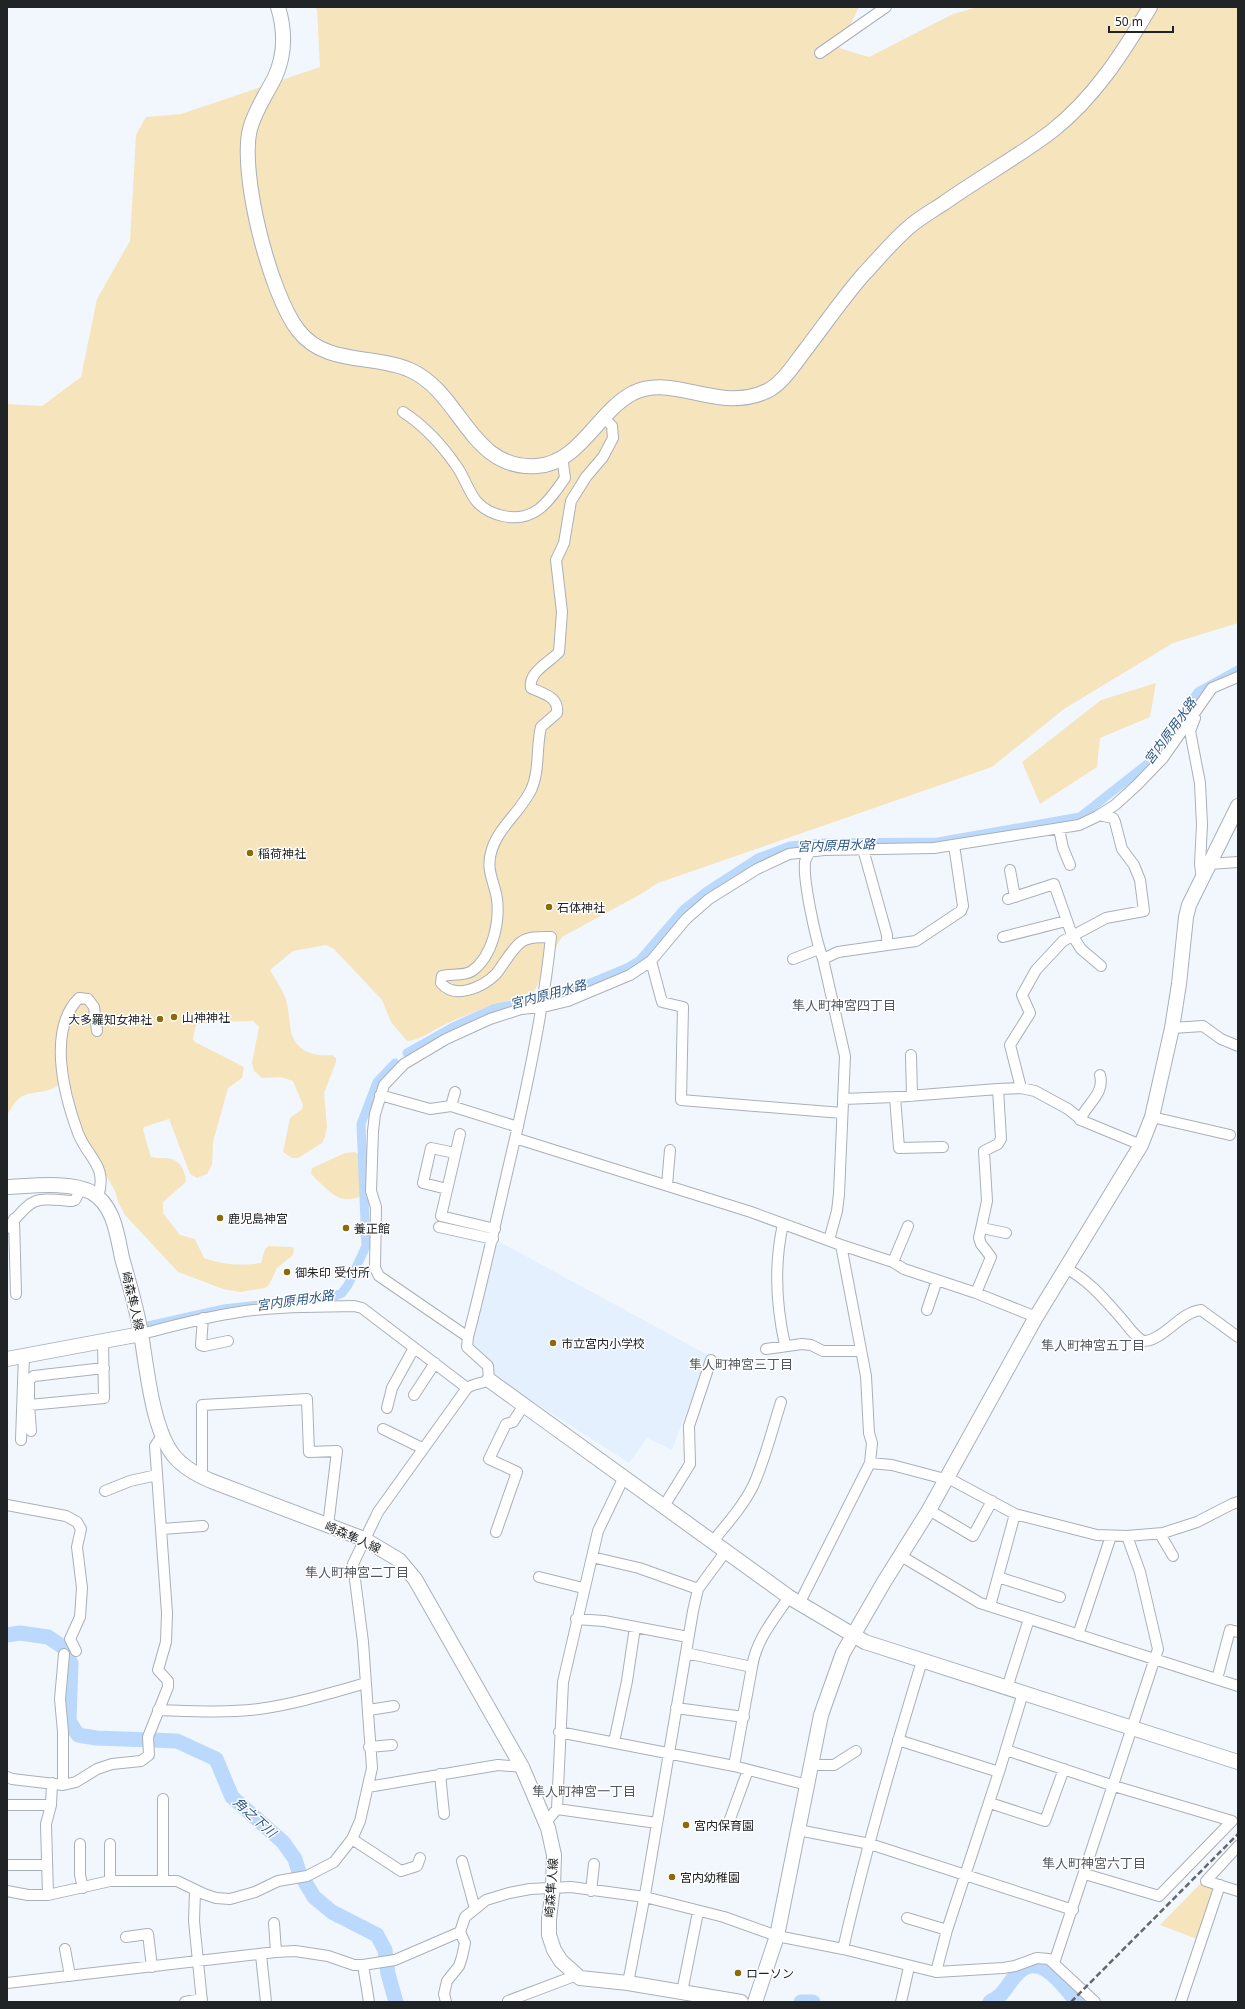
<svg xmlns="http://www.w3.org/2000/svg" width="1245" height="2009" font-family="'Noto Sans','Noto Sans JP',sans-serif">
  <style>
    .built { fill: #e4f0fe }
    .green { fill: #f6e4bc }
    .lines { fill: none; stroke-linecap: round; stroke-linejoin: round }
    .canal { stroke: #bbd9fc; stroke-width: 9 }
    .river { stroke: #bbd9fc; stroke-width: 15 }
    .street-casing { stroke: #aab0b8; stroke-width: 12 }
    .secondary-casing { stroke: #aab0b8; stroke-width: 16 }
    .street { stroke: #fff; stroke-width: 10 }
    .secondary { stroke: #fff; stroke-width: 14 }
    .rail { stroke: #64686c; stroke-width: 2.5; stroke-dasharray: 6 3; stroke-linecap: butt }
    .poi-dot { fill: #8b6a0a; stroke: #fff; stroke-width: 1.5 }
    .labels { text-anchor: middle; dominant-baseline: central; stroke-width: 3; stroke-linejoin: round; paint-order: stroke }
    .poi-label { font-size: 12px; fill: #212427; stroke: #fff; text-anchor: start }
    .street-label { font-size: 12px; fill: #212427; stroke: #fff }
    .water-label { font-size: 13px; font-style: italic; fill: #2d5684; stroke: #fff }
    .neighbourhood-label { font-size: 13px; fill: #52585f; stroke: #fff }
  </style>
  <rect width="100%" height="100%" fill="#f2f7fe"/>
  <!-- built -->
  <path class="built" d="M496,1240L708,1355L672,1450L647,1438L629,1463L492,1375L493,1366L472,1344Z"/>
  <!-- green -->
  <path class="green" d="M313,7H859L839,48L869,57L953,14L978,7H1238V623L1173,643L1064,709L992,767L658,883L641,894L562,937L557,945L535,990L531,994C501,1002 473,1011 446,1024C432,1030 422,1040 407,1041L391,1022L382,1000L334,949L326,945L293,951L270,970C275,979 283,990 286,1000C289,1010 289,1021 291,1031C295,1051 314,1057 332,1055L336,1058V1062L324,1093L327,1127L325,1137L322,1143L298,1158H292L283,1152L290,1118L302,1109L303,1105L293,1081L281,1077L262,1078L254,1071L252,1063L259,1027L253,1021L218,1022L198,1024L195,1028L193,1039L195,1042L244,1067L242,1078L228,1088L213,1142L212,1165L207,1174L197,1178L190,1174L169,1119L144,1127L143,1130L151,1157C163,1160 172,1154 181,1166C184,1171 186,1176 186,1182L163,1202V1213L180,1235L195,1239L204,1258C224,1265 240,1266 261,1263L265,1249L269,1246L292,1247L294,1249L293,1255L277,1268L269,1285L265,1288L240,1292L223,1289L178,1272L125,1215L118,1202L115,1191L82,1134L59,1084C50,1094 33,1090 21,1097C15,1101 11,1109 7,1115V404L42,406L81,377L97,299L130,241L136,135L146,117L181,114L320,67L317,9Z
    M1156,683L1150,717L1100,738L1097,767L1040,804L1022,762L1101,700Z
    M355,1152L360,1156L361,1196C339,1207 326,1188 311,1174L312,1168L345,1153Z
    M1201,1883L1215,1887L1197,1939L1160,1925Z"/>
  <g class="lines">
    <!-- canal -->
    <path class="canal" d="M407,1053L455,1026L493,1009L569,992L627,968L640,960L684,909L707,891L758,858L790,846L824,843L938,842L1080,817L1151,761L1198,692L1238,670
      M148,1326L224,1309L335,1296L342,1293L348,1285L366,1246L361,1124L377,1082L395,1063"/>
    <!-- river -->
    <path class="river" d="M7,1635L20,1633L48,1637L63,1647L71,1663L69,1721L78,1735L96,1738L177,1741L216,1759L232,1797L283,1842L295,1859L299,1872L314,1897L332,1912L377,1935L385,1950L388,1974L396,2002
      M801,2002H813
      M990,2002C1004,1995 1006,1987 1015,1976C1039,1948 1062,1985 1077,2002"/>
    <!-- street casing -->
    <g class="street-casing">
      <path id="street" d="M820,53L886,7
        M403,412C423,425 441,444 455,464C464,475 469,494 478,503C485,510 494,514 503,516C535,523 549,501 565,478L562,456
        M1195,718L1190,731L1200,783L1202,825L1200,864L1202,879
        M1059,829L1063,848L1070,865
        M810,851C808,855 806,858 805,862C803,881 816,941 823,959L845,1056L839,1194L837,1211L829,1240
        M1209,864L1238,862
        M1010,870L1015,897
        M1008,899L1054,884L1072,935L1081,949L1101,966
        M1003,937L1066,921
        M887,945L916,941L961,911L963,906L954,845
        M793,959L819,949
        M823,959L838,952L887,945V935L863,849
        M651,961L662,1002L683,1007L681,1100L842,1113
        M1172,1028L1203,1026L1221,1039L1238,1046
        M97,1031L94,1007L88,999L79,998C47,1030 64,1095 78,1133C88,1159 108,1165 98,1197
        M911,1055L912,1096
        M1021,1088L1010,1045L1030,1013L1022,995L1036,970L1063,941L1106,918L1144,911L1140,880L1134,865L1122,849L1115,822L1113,818L1099,815
        M380,1095L430,1109L451,1106L518,1127
        M895,1097L899,1148L943,1147
        M843,1099L895,1097L998,1089
        M451,1106L455,1092
        M1152,1117L1230,1135
        M1080,1120C1087,1103 1105,1094 1100,1075
        M460,1134L441,1216L495,1229
        M515,1138L751,1212L841,1245L893,1262L904,1269L976,1293L1036,1317
        M667,1185L670,1150
        M447,1189L423,1183L431,1148L455,1153
        M14,1219L16,1294
        M783,1224C774,1264 776,1305 785,1345
        M439,1227L493,1239
        M7,1228C35,1197 30,1198 72,1201L75,1200L81,1189
        M982,1228L1006,1233
        M893,1262L908,1226
        M1065,1268C1088,1279 1105,1300 1121,1318C1128,1326 1134,1336 1143,1341C1162,1342 1180,1312 1201,1310L1238,1337
        M976,1293L991,1257L981,1244L979,1238L987,1201L984,1151L998,1144L1001,1139L998,1089L1021,1088L1035,1091L1068,1109L1083,1121L1141,1145
        M927,1310L937,1280
        M203,1318L201,1345L204,1346L228,1341
        M141,1334C173,1326 205,1317 239,1312C277,1306 316,1307 354,1306L362,1308L467,1388
        M468,1337L379,1276L375,1268L376,1207L371,1191L373,1131L375,1114L384,1085L404,1064L446,1039L490,1019L521,1009L543,1007L568,1001L630,975L651,961L686,919L709,899L757,869L789,854L824,850L934,848L1079,825L1096,817L1115,805L1137,785L1163,758L1212,688L1238,677
        M103,1341L104,1398L29,1405V1380L34,1376L104,1368
        M766,1349L802,1344L811,1345L823,1351H861
        M414,1395L435,1363
        M29,1405L31,1431
        M387,1408L392,1388L414,1348
        M383,1429L422,1448
        M21,1440L24,1355
        M870,1463L892,1465L941,1478H948L1015,1514L1097,1535L1127,1536L1140,1572L1158,1649L1054,1963
        M202,1477V1405L307,1399L309,1452L337,1451L328,1526
        M105,1491L130,1481L157,1475
        M7,1505L66,1516L77,1522L81,1529L77,1547L82,1588L80,1617L70,1639L76,1651
        M664,1506L690,1464L689,1426L711,1360
        M929,1510L973,1536L992,1501
        M162,1529L203,1526
        M496,1532L517,1472L489,1459L506,1424L513,1422L524,1405
        M1160,1534L1173,1556
        M1127,1536L1163,1533L1197,1522L1232,1504L1238,1502
        M713,1541C727,1524 743,1506 753,1486C765,1460 772,1430 781,1402
        M901,1556L980,1603L1238,1686
        M592,1557L639,1568L698,1589
        M539,1577L583,1588
        M998,1577L1060,1597
        M800,1602L870,1463L872,1443L869,1433L866,1376L841,1245
        M990,1606L1015,1514
        M576,1619L604,1621L688,1637
        M1078,1635L1111,1536
        M686,1653L752,1667L734,1766
        M752,1667C756,1640 774,1619 789,1597
        M1217,1679L1230,1630L1238,1632
        M1007,1688L1029,1619
        M676,1708L744,1717
        M158,1710C191,1711 226,1713 259,1709C295,1704 331,1693 366,1683
        M369,1710L394,1706
        M559,1732L734,1766L807,1785
        M898,1740L999,1772
        M614,1742L627,1681L635,1627
        M369,1747L392,1745
        M1006,1750L1114,1786L1232,1821L1159,1896L1085,1874
        M811,1765H834L856,1751
        M440,1774L444,1814
        M7,1777L12,1779L63,1785L76,1782L97,1769L112,1764L141,1761L149,1755L148,1737L168,1687V1681L158,1670L166,1642L167,1613L155,1446L162,1436
        M63,1785V1732L60,1699L64,1654
        M368,1787L498,1765L522,1767
        M163,1799V1881
        M990,1803L1045,1821L1064,1769
        M7,1805H51
        M557,1809L563,1682L598,1531L624,1477
        M730,1819L748,1770
        M546,1822L557,1809L657,1823
        M798,1830L870,1844L1073,1910
        M352,1839L401,1871L417,1866L420,1858
        M80,1844V1875L83,1888
        M110,1844V1881
        M1238,1846L1206,1881L1238,1891
        M462,1861L475,1909
        M7,1865H47
        M7,1891L28,1895H48L110,1881H177L204,1894L216,1898L230,1899L255,1892L278,1881L307,1876L334,1862L352,1839L360,1821L372,1768L363,1642L353,1564L378,1512L467,1388C474,1383 482,1384 489,1380L488,1366L467,1347L468,1337C485,1272 499,1206 515,1139C530,1072 544,1005 551,937C542,937 529,936 521,942C511,950 504,964 496,974C483,987 455,1000 441,983L442,976C450,974 465,976 472,971C492,957 500,923 497,899C494,880 485,870 492,849C499,827 521,811 531,790C540,771 536,747 541,727L557,713C559,697 544,694 531,688C528,672 550,662 559,652L562,612L556,560L564,543L571,501L586,477L603,457L613,438L612,426L604,418
        M195,1891L194,1921L202,2002
        M591,1891L594,1864
        M48,1895L46,1824L51,1805L52,1783
        M907,1918L947,1930
        M274,1923L276,1952
        M126,1937L148,1934L152,1967
        M65,1949L70,1976
        M843,1949C865,1852 893,1756 922,1661
        M261,1955L266,2002
        M363,1965L369,2002
        M936,1972L947,1930L999,1772L1023,1693
        M7,1983L276,1952L295,1951L328,1956L354,1965H363L395,1960L460,1932
        M628,1983L646,1889L693,1611L698,1589L726,1551
        M682,1992L698,1912
        M508,2001L577,1975
        M1181,2001L1220,1885
        M185,2002L202,1999
        M446,2002L444,1994L447,1981L459,1966L462,1957L465,1943L460,1932L465,1917L486,1900L509,1893L530,1889L571,1887L645,1897L724,1917L777,1936L843,1949L936,1972L1003,1968L1015,1966L1037,1958L1049,1959L1095,2002
        M901,2002L909,1967"/>
    </g>
    <!-- secondary casing -->
    <g class="secondary-casing">
      <path id="secondary" d="M278,7C285,30 285,55 275,77C266,95 255,110 250,129C239,173 270,294 298,330C325,366 374,354 410,370C462,393 470,471 537,466C580,463 598,411 633,393C675,373 718,414 767,391C783,383 795,363 806,349C825,324 843,298 863,275C878,259 892,242 908,228C919,218 932,211 944,203C979,178 1018,157 1052,131C1094,98 1123,53 1150,7
        M7,1187C31,1186 70,1181 91,1192C114,1205 117,1234 122,1258C129,1283 137,1309 141,1334C147,1368 152,1429 174,1456C184,1468 199,1476 214,1482L364,1539L399,1560L415,1579L522,1767L548,1828L554,1855L553,1887L549,1919V1935L554,1950L561,1961L580,1978L628,1983L741,2002
        M7,1359L141,1334
        M489,1380L789,1597L865,1642L1238,1762
        M755,2002L777,1936L821,1715L843,1653L884,1582L929,1510L1036,1317L1141,1145L1152,1117L1172,1028L1179,984L1186,917L1189,905L1238,806"/>
    </g>
    <!-- street -->
    <use href="#street" class="street"/>
    <!-- secondary -->
    <use href="#secondary" class="secondary"/>
    <!-- rail -->
    <path class="rail" d="M1071,2002L1238,1834"/>
  </g>
  <!-- markers -->
  <g class="poi-dot">
    <circle cx="250" cy="853" r="4"/>
    <circle cx="549" cy="907" r="4"/>
    <circle cx="174" cy="1017" r="4"/>
    <circle cx="160" cy="1019" r="4"/>
    <circle cx="220" cy="1218" r="4"/>
    <circle cx="346" cy="1228" r="4"/>
    <circle cx="287" cy="1272" r="4"/>
    <circle cx="553" cy="1343" r="4"/>
    <circle cx="686" cy="1825" r="4"/>
    <circle cx="672" cy="1877" r="4"/>
    <circle cx="738" cy="1973" r="4"/>
  </g>
  <g class="labels">
    <!-- poi labels -->
    <g class="poi-label">
      <text x="258" y="853">稲荷神社</text>
      <text x="557" y="907">石体神社</text>
      <text x="182" y="1017">山神神社</text>
      <text x="152" y="1019" text-anchor="end">大多羅知女神社</text>
      <text x="228" y="1218">鹿児島神宮</text>
      <text x="354" y="1228">養正館</text>
      <text x="295" y="1272">御朱印 受付所</text>
      <text x="561" y="1343">市立宮内小学校</text>
      <text x="694" y="1825">宮内保育園</text>
      <text x="680" y="1877">宮内幼稚園</text>
      <text x="746" y="1973">ローソン</text>
    </g>
    <!-- street labels -->
    <g class="street-label">
      <text transform="translate(133 1301) rotate(77)">崎森隼人線</text>
      <text transform="translate(353 1537) rotate(24)">崎森隼人線</text>
      <text transform="translate(551 1888) rotate(-86)">崎森隼人線</text>
    </g>
    <!-- water labels -->
    <g class="water-label">
      <text transform="translate(1170 731) rotate(-54)">宮内原用水路</text>
      <text transform="translate(836 845) rotate(-2)">宮内原用水路</text>
      <text transform="translate(548 994) rotate(-15)">宮内原用水路</text>
      <text transform="translate(295 1300) rotate(-8)">宮内原用水路</text>
      <text transform="translate(255 1817) rotate(42)">角之下川</text>
    </g>
    <!-- neighbourhood labels -->
    <g class="neighbourhood-label">
      <text x="844" y="1005">隼人町神宮四丁目</text>
      <text x="1093" y="1345">隼人町神宮五丁目</text>
      <text x="741" y="1364">隼人町神宮三丁目</text>
      <text x="357" y="1572">隼人町神宮二丁目</text>
      <text x="584" y="1791">隼人町神宮一丁目</text>
      <text x="1094" y="1863">隼人町神宮六丁目</text>
    </g>
  </g>
  <!-- border -->
  <rect width="1245" height="2009" fill="none" stroke="#212427" stroke-width="16"/>
  <!-- scale -->
  <path d="M1109 26v6h64v-6" fill="none" stroke="#212427" stroke-width="2"/>
  <text x="1115" y="26" font-size="12" fill="#212427" stroke="#ffffff" stroke-width="3" paint-order="stroke">50 m</text>
</svg>
